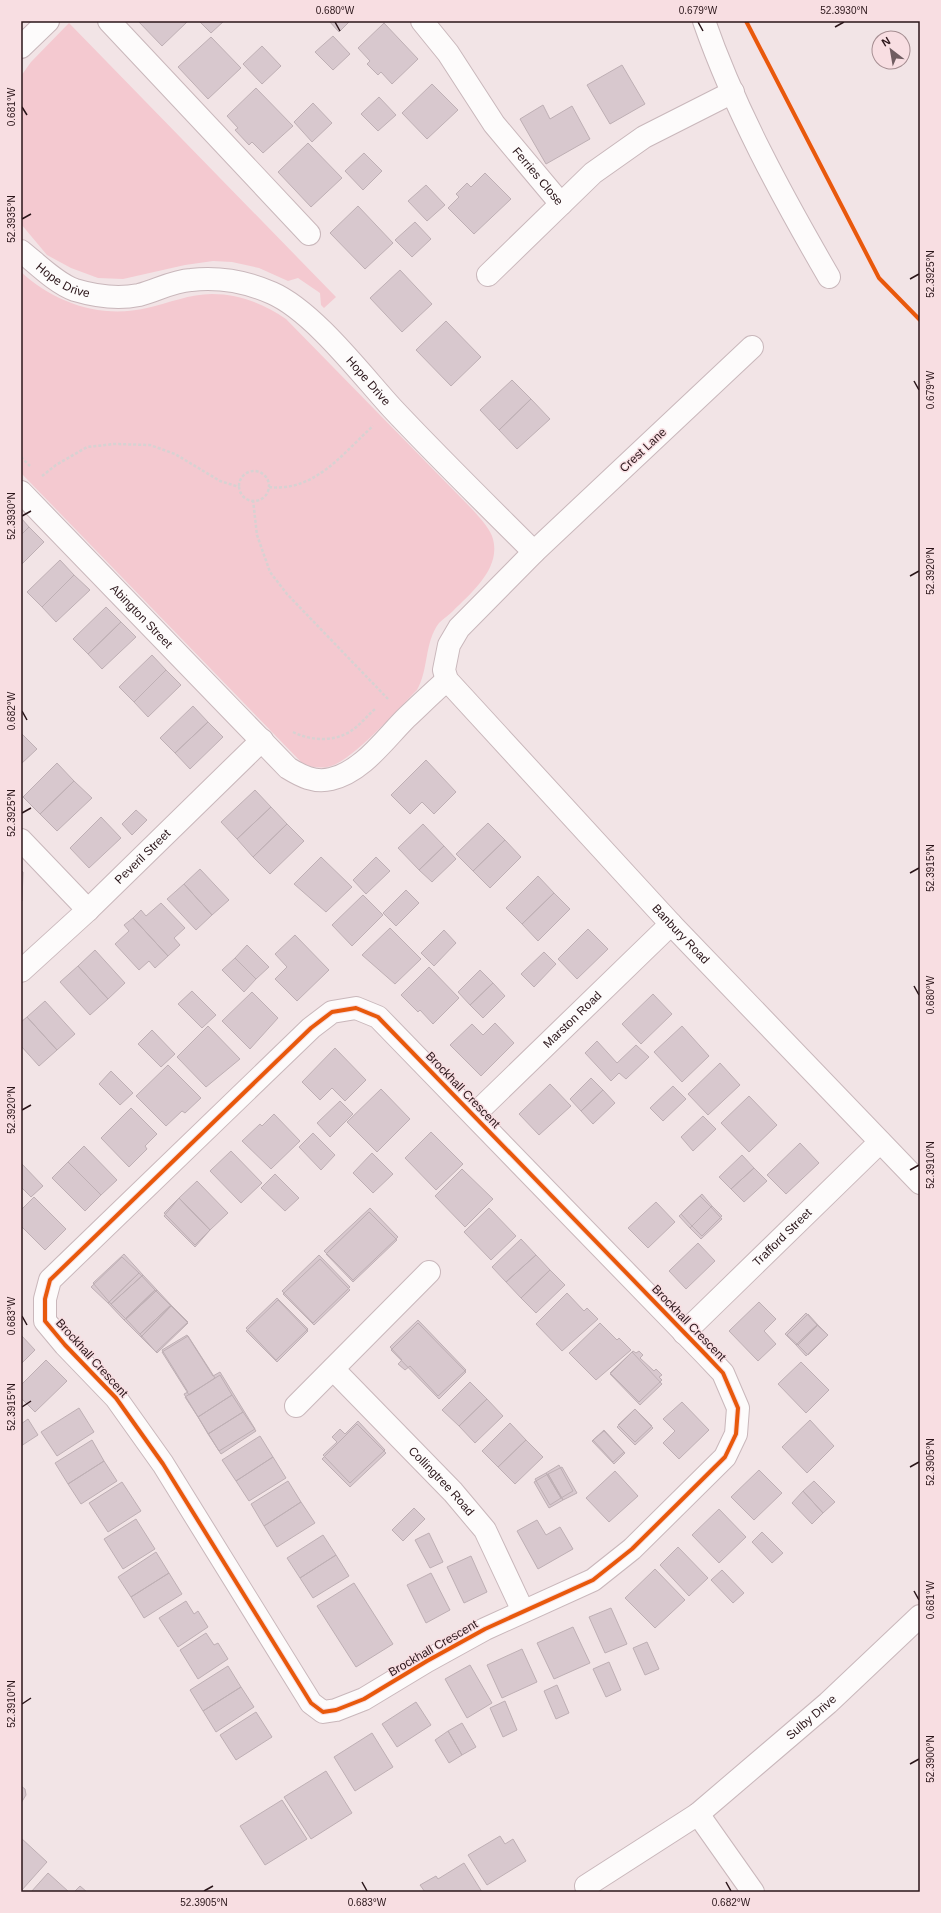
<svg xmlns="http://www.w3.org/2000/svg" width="941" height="1913" font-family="Helvetica,sans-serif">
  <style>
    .green { fill: #f4c9d0 }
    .building { fill: #d8c8ce; stroke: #beafb4 }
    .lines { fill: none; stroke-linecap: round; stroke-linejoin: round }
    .minor-casing { stroke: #c9b7bb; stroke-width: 24 }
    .path { stroke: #d7d2d2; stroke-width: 2.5; stroke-dasharray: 3 2; stroke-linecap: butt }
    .minor { stroke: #fdfbfb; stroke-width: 22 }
    .cycleway-casing { stroke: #f8dee2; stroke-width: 6 }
    .cycleway { stroke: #e8590c; stroke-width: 4 }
    .ticks { fill: none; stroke: #2a1519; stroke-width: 1.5 }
    .labels { text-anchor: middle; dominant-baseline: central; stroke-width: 3; stroke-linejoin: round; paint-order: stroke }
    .street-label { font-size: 12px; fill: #2a1519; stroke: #f8dee2 }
    .neatline { fill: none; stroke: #2a1519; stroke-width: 1.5 }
    .ticks-label { font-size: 10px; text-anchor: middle; fill: #2a1519 }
  </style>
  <rect width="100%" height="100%" fill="#f2e4e6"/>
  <!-- green -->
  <path class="green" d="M69,23L336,297L324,308L321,305L320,293L298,278L288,281L259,268L232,262L213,261L185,265L123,279L98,278L71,268L47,255L21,224V76L31,62Z
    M21,272C55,303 101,319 147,308C169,303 190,294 212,294C239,294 264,304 286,319L472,509C479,517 488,526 492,536C503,567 472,592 453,611C449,615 443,619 439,623C424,643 429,669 417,690C398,709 354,759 331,766C322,769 312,767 304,765L21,473Z"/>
  <!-- building -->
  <path class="building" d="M138,21H186L187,22L162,46Z
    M199,21H224L211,33Z
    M329,21H350L339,32Z
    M384,23L418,59L392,84L381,72L378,75L367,64L370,61L358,48Z
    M333,36L350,54L333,70L315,52Z
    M211,37L241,68L208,99L178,67Z
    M262,46L281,66L262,84L243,64Z
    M622,65L645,104L610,124L587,85Z
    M432,84L458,110L427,139L402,113Z
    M256,88L293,126L263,153L252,142L249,145L235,130L238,128L227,116Z
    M379,97L396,115L378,131L361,114Z
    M313,103L332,123L312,142L294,122Z
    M543,105L550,119L572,106L590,139L546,164L520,119Z
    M308,143L342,178L311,207L278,172Z
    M364,153L382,171L363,190L345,171Z
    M485,173L511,199L474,234L448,208L459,197L456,194L467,183L471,187Z
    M426,185L445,205L427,221L408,201Z
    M358,206L393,243L365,269L330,233Z
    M415,222L431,239L412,257L395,240Z
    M400,270L432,304L402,332L370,298Z
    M446,321L481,357L451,386L416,350Z
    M512,380L531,399L499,430L480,410Z
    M531,399L550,419L517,449L499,430Z
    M21,518L29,527L21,535Z
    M29,527L44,542L21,565V535Z
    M60,560L74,575L42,607L27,592Z
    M74,575L90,590L56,622L42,607Z
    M106,607L121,622L88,654L73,639Z
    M121,622L136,637L102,669L88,654Z
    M152,655L166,670L134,702L119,687Z
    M166,670L181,685L148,717L134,702Z
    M193,706L208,722L175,753L160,738Z
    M208,722L223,737L190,769L175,753Z
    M21,733L37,749L21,764Z
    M426,760L456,792L434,814L422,802L410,814L391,795Z
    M57,763L74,781L40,814L23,797Z
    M74,781L92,798L57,831L40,814Z
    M255,790L271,807L237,839L221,822Z
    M271,807L287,824L253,857L237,839Z
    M136,810L147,820L132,835L122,824Z
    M101,817L121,838L89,868L70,848Z
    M488,823L505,840L473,871L456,854Z
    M287,824L304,841L270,874L253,857Z
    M423,824L444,846L419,870L398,848Z
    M505,840L521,857L490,888L473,871Z
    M444,846L456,859L432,882L419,870Z
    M321,857L352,887L326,912L294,884Z
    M376,857L390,871L366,894L353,880Z
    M200,869L229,900L212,915L184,884Z
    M21,870L23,872L22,901H21Z
    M538,876L554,893L522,924L506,908Z
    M184,884L212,915L196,930L167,899Z
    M406,890L419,903L396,926L383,913Z
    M554,893L570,909L538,941L522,924Z
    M363,895L383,915L352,946L332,925Z
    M161,903L185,928L174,938L180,945L168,956L133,918L141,910L146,916Z
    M133,918L168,956L155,968L149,961L139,970L115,944L129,931L124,925Z
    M390,928L421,959L395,984L362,955Z
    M588,929L608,949L577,979L558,959Z
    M444,930L456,943L434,966L421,953Z
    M295,935L329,970L297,1001L275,979L287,967L275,954Z
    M247,945L269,967L256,979L235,958Z
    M95,950L125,983L108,999L78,966Z
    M544,952L556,964L534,987L521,974Z
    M235,958L256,979L244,992L222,970Z
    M78,966L108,999L90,1015L60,982Z
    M429,967L459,998L433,1024L420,1010L418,1012L401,995Z
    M480,970L493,983L470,1005L458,992Z
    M493,983L505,996L483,1018L470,1005Z
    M192,991L216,1015L202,1028L178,1004Z
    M252,992L278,1018L250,1049L222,1021Z
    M653,994L672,1014L641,1044L622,1024Z
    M45,1001L75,1034L57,1050L27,1017Z
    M27,1017L57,1050L39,1066L21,1046V1022Z
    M495,1023L514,1043L481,1076L450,1045L472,1024L483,1035Z
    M208,1026L240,1059L206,1087L177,1057Z
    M682,1026L709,1056L682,1082L654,1052Z
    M152,1030L175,1054L161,1067L138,1044Z
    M597,1041L617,1063L636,1045L649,1057L626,1079L619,1073L611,1081L585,1053Z
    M335,1048L366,1080L345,1101L332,1088L320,1100L302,1082Z
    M720,1063L740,1085L708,1115L688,1094Z
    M168,1065L201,1098L185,1113L182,1111L166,1126L136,1096Z
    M111,1071L133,1093L120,1105L99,1084Z
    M591,1078L603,1090L581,1111L570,1099Z
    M550,1084L571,1106L539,1135L519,1114Z
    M673,1086L686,1099L663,1121L650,1108Z
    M381,1089L410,1119L377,1152L347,1122Z
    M603,1090L615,1103L593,1124L581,1111Z
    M749,1096L777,1125L749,1152L721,1123Z
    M340,1101L353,1114L330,1137L317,1123Z
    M131,1108L157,1134L145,1146L147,1149L129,1167L101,1138Z
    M274,1114L300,1141L271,1169L242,1141L260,1124L262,1126Z
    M703,1116L716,1129L693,1151L681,1137Z
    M431,1132L463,1164L436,1190L405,1158Z
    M313,1133L335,1155L321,1170L299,1147Z
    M800,1143L819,1163L786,1194L767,1175Z
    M84,1146L117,1180L101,1195L68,1162Z
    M231,1151L262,1183L241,1203L210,1171Z
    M372,1153L393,1174L373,1193L353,1173Z
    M742,1155L754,1168L731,1189L719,1177Z
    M68,1162L101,1195L85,1211L52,1178Z
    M21,1163L43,1186L31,1197L21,1187Z
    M754,1168L767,1181L744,1202L731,1189Z
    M462,1169L493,1199L465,1227L435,1196Z
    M275,1174L299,1198L285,1211L261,1188Z
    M197,1181L228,1213L210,1230L179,1198Z
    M702,1194L712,1206L692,1226L681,1214Z
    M700,1196L711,1207L690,1228L679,1216Z
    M34,1197L66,1229L45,1250L21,1226V1210Z
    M179,1198L210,1230L195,1247L164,1216Z
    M179,1198L210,1230L195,1245L164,1213Z
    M656,1202L675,1222L648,1248L628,1228Z
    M712,1206L722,1216L702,1236L692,1226Z
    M711,1207L722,1219L701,1239L690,1228Z
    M370,1208L398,1237L353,1280L324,1251Z
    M489,1208L516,1236L491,1260L464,1232Z
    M369,1212L397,1240L353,1282L326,1254Z
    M521,1239L536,1255L506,1282L492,1267Z
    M698,1243L715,1261L686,1289L669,1271Z
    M124,1254L143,1275L111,1304L93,1283Z
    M319,1255L350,1287L313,1323L282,1291Z
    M536,1255L550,1270L521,1298L506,1282Z
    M122,1257L139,1273L108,1303L91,1287Z
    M320,1259L350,1290L314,1325L283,1294Z
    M550,1270L565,1285L536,1313L521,1298Z
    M139,1273L155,1290L124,1320L108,1303Z
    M143,1275L157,1290L126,1319L111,1304Z
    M155,1290L171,1306L141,1337L124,1320Z
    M157,1290L171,1305L140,1334L126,1319Z
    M567,1293L584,1311L587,1308L598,1319L562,1351L536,1324Z
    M277,1298L308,1329L276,1360L246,1328Z
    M278,1300L308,1331L277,1362L246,1331Z
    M759,1302L776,1319L764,1331L776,1344L758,1361L729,1331Z
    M171,1305L188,1322L156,1352L140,1334Z
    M171,1306L188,1323L157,1353L141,1337Z
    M806,1313L817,1325L796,1345L785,1334Z
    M808,1314L818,1325L798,1345L787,1335Z
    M418,1320L466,1370L438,1396L410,1366L405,1370L398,1364L402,1360L390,1347Z
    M418,1323L466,1372L439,1399L391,1350Z
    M600,1323L617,1340L619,1338L631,1350L596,1380L569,1353Z
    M817,1325L828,1335L806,1356L796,1345Z
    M818,1325L828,1335L808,1355L798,1345Z
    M21,1335L35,1350L21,1364Z
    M187,1335L213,1376L220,1372L255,1429L219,1451L184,1394L188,1392L162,1350Z
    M188,1336L215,1378L189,1395L162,1352Z
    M633,1351L636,1353L639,1351L643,1355L640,1358L654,1371L656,1369L662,1375L659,1377L662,1380L639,1402L610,1373Z
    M632,1352L662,1384L640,1405L610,1374Z
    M46,1360L67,1381L35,1412L21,1398V1385Z
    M801,1362L829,1390L806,1413L778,1384Z
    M220,1375L232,1395L198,1417L185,1397Z
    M470,1382L487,1399L459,1426L442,1410Z
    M232,1395L243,1412L208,1434L198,1417Z
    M487,1399L503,1416L475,1443L459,1426Z
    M682,1402L709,1430L679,1459L663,1443L675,1431L663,1419Z
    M79,1408L94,1432L57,1456L41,1432Z
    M635,1409L653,1428L635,1445L617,1427Z
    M635,1409L652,1426L635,1442L618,1425Z
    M243,1412L256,1431L221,1454L208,1434Z
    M28,1419L38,1435L21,1446V1424Z
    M810,1420L834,1446L807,1473L782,1447Z
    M358,1421L385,1450L350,1483L323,1455L337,1442L332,1437L340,1429L345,1434Z
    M510,1423L526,1440L498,1467L482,1451Z
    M357,1424L386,1453L350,1487L322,1459Z
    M604,1430L625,1453L614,1464L592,1441Z
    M604,1431L624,1452L613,1462L593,1440Z
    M260,1436L273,1457L236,1481L222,1460Z
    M92,1440L104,1461L68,1484L55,1463Z
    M526,1440L543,1457L515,1484L498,1467Z
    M273,1457L286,1478L249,1501L236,1481Z
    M104,1461L117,1481L81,1504L68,1484Z
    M559,1465L573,1491L561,1498L546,1473Z
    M562,1467L577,1493L563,1500L548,1474Z
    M759,1470L782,1493L754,1520L731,1497Z
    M615,1471L638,1496L609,1522L586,1498Z
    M546,1473L561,1498L550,1505L535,1479Z
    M548,1474L563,1500L549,1508L534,1482Z
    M288,1481L301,1502L264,1526L251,1504Z
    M814,1481L835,1502L823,1513L803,1491Z
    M122,1482L141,1511L108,1532L89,1503Z
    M803,1491L823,1513L812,1524L792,1503Z
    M301,1502L315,1523L277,1547L264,1526Z
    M414,1508L425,1519L403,1541L392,1530Z
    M719,1509L746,1537L719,1563L692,1535Z
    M136,1519L155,1549L123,1569L104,1539Z
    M537,1520L546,1535L560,1527L573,1549L538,1569L517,1531Z
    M762,1532L783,1553L772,1563L752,1542Z
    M429,1533L443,1562L430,1568L415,1540Z
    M323,1535L336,1555L300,1578L287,1558Z
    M678,1547L708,1578L689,1596L660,1565Z
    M156,1552L169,1573L131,1597L118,1577Z
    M336,1555L349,1576L313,1598L300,1578Z
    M471,1556L487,1592L464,1603L447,1567Z
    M655,1569L685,1600L655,1628L625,1598Z
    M722,1570L744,1593L733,1603L711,1580Z
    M169,1573L182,1594L144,1618L131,1597Z
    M431,1573L450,1610L426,1623L407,1585Z
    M354,1583L393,1644L356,1667L317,1606Z
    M186,1601L194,1614L198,1611L208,1627L178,1647L159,1618Z
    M611,1608L627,1644L605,1653L589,1617Z
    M573,1627L590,1663L554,1679L537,1643Z
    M206,1633L214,1645L218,1643L228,1659L198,1679L180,1650Z
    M647,1642L659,1669L645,1675L633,1648Z
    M522,1649L537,1682L502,1698L487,1665Z
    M609,1662L621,1690L606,1697L593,1669Z
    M470,1665L492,1703L467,1718L445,1679Z
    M228,1666L241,1687L203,1711L190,1690Z
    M557,1685L569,1713L556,1719L544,1691Z
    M241,1687L254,1707L216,1732L203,1711Z
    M505,1701L517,1730L503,1737L490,1708Z
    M416,1702L431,1725L397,1747L382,1724Z
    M256,1712L272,1737L236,1760L220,1735Z
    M462,1723L476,1747L462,1755L448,1731Z
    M448,1731L462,1755L449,1763L435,1740Z
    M372,1733L393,1767L355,1791L334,1757Z
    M326,1771L352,1813L311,1839L284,1797Z
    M21,1786L25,1789L26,1795L21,1803Z
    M282,1800L307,1839L265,1865L240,1826Z
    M500,1836L505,1844L513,1839L526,1861L487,1885L468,1855Z
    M21,1838L47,1862L21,1891Z
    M464,1863L482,1892H425L420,1885L436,1876L438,1879Z
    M48,1873L69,1892H31Z
    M80,1886L87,1892H74Z"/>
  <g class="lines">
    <!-- minor casing -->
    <g class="minor-casing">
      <g id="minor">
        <path d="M109,21L309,234"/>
        <path id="s1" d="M422,21L448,53L494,124L561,204"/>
        <path d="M704,21C735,110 782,196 829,277"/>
        <path d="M21,47L48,21"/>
        <path id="s2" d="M21,251C36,263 57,284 75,290C95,296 119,299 139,295C156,291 172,281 191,280C218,277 247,282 272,293C313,311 361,374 392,408C438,457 486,504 534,552"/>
        <path d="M488,275L593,173L644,137L733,92"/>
        <path id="s3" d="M752,347L534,552L459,628L449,645L444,670L447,680L671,924L920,1183"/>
        <path id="s4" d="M21,492L288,768C301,776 314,783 331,779C362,772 384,740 406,718C420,705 433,692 447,680"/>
        <path d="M21,840L88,910"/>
        <path id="s5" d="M21,971L88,910L262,740"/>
        <path d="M356,1008L378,1017L706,1355L723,1373L738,1408L736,1434L725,1457L632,1549L593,1580L485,1629L427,1661L364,1699L336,1710L323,1712L311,1703L163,1464L116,1398L65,1345L45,1321V1299L50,1280L311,1028L332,1012Z"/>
        <path id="s6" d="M474,1115L671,924"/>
        <path id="s7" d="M684,1333L880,1142"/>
        <path id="s8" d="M333,1369L453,1492L485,1530L523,1611"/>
        <path d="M296,1406L429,1272"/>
        <path d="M698,1814L753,1892"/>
        <path id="s9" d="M586,1886L698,1814L828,1703L920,1616"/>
      </g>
    </g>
    <!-- path -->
    <path class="path" d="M21,457L30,466
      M239 486a15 15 0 1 1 30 0a15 15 0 1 1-30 0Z
      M42,476L56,465L87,447L114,444L150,445L175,454L220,481L239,487
      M269,487C315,492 342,454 373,426
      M253,500L257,535L270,572L287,594L388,699
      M293,732C311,741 334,742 351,731C360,725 367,716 375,709"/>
    <!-- minor -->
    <use href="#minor" class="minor"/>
    <!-- cycleway casing -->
    <g class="cycleway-casing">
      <path id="cycleway" d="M746,21L879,278L920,320
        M356,1008L378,1017L706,1355L723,1373L738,1408L736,1434L725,1457L632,1549L593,1580L485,1629L427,1661L364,1699L336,1710L323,1712L311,1703L163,1464L116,1398L65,1345L45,1321V1299L50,1280L311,1028L332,1012Z"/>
    </g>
    <!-- cycleway -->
    <use href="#cycleway" class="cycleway"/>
  </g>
  <!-- ticks -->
  <path class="ticks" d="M335,22L340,31M698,22L703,31M835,27L844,22M22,107L27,115M22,219L31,214M910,279L919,274M914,381L919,390M22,516L31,511M910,576L919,571M22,711L27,720M22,813L31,808M910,873L919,868M914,986L919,995M22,1110L31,1105M910,1170L919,1165M22,1316L27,1325M22,1407L31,1401M910,1467L919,1462M914,1591L919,1600M22,1704L31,1698M910,1764L919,1759M362,1882L367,1891M726,1882L731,1891M204,1891L213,1886"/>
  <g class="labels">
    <!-- street labels -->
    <g class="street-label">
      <text stroke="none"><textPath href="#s1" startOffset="194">Ferries Close</textPath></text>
      <text stroke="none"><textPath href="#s2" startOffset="52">Hope Drive</textPath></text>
      <text stroke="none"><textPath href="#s2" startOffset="400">Hope Drive</textPath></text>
      <text transform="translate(643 450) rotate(-43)">Crest Lane</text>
      <text stroke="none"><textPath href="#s4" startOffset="173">Abington Street</textPath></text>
      <text stroke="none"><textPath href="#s5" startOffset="167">Peveril Street</textPath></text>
      <text stroke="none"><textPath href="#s3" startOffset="807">Banbury Road</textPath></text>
      <text stroke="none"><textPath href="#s6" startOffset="137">Marston Road</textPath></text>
      <text transform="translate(463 1090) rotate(46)">Brockhall Crescent</text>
      <text stroke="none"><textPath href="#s7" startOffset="137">Trafford Street</textPath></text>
      <text transform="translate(689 1323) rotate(46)">Brockhall Crescent</text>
      <text transform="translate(92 1358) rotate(48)">Brockhall Crescent</text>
      <text stroke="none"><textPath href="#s8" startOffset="156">Collingtree Road</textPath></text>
      <text transform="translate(433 1648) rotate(-30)">Brockhall Crescent</text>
      <text stroke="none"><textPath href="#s9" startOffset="282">Sulby Drive</textPath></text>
    </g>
  </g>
  <!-- border -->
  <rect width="941" height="1913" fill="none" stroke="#f8dee2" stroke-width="44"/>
  <!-- north arrow -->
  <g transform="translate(891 50) rotate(329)"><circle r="19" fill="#f8dee2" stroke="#a68e92"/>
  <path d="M0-3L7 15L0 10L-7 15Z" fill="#705d61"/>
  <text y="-6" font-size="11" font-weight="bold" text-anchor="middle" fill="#2a1519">N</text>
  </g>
  <rect x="22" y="22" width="897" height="1869" class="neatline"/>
  <g class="ticks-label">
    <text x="335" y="14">0.680°W</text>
    <text x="698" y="14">0.679°W</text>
    <text x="844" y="14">52.3930°N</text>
    <text transform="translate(11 107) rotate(-90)" y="4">0.681°W</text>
    <text transform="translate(11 219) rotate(-90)" y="4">52.3935°N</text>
    <text transform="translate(930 274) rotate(-90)" y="4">52.3925°N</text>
    <text transform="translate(930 390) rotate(-90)" y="4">0.679°W</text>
    <text transform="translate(11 516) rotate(-90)" y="4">52.3930°N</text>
    <text transform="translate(930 571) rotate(-90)" y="4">52.3920°N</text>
    <text transform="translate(11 711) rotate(-90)" y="4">0.682°W</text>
    <text transform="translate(11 813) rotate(-90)" y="4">52.3925°N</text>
    <text transform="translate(930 868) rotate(-90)" y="4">52.3915°N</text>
    <text transform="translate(930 995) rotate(-90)" y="4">0.680°W</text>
    <text transform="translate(11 1110) rotate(-90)" y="4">52.3920°N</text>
    <text transform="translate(930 1165) rotate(-90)" y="4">52.3910°N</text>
    <text transform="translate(11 1316) rotate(-90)" y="4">0.683°W</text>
    <text transform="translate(11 1407) rotate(-90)" y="4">52.3915°N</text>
    <text transform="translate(930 1462) rotate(-90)" y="4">52.3905°N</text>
    <text transform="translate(930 1600) rotate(-90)" y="4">0.681°W</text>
    <text transform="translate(11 1704) rotate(-90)" y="4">52.3910°N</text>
    <text transform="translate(930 1759) rotate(-90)" y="4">52.3900°N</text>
    <text x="204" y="1906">52.3905°N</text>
    <text x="367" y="1906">0.683°W</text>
    <text x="731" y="1906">0.682°W</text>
  </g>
</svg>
